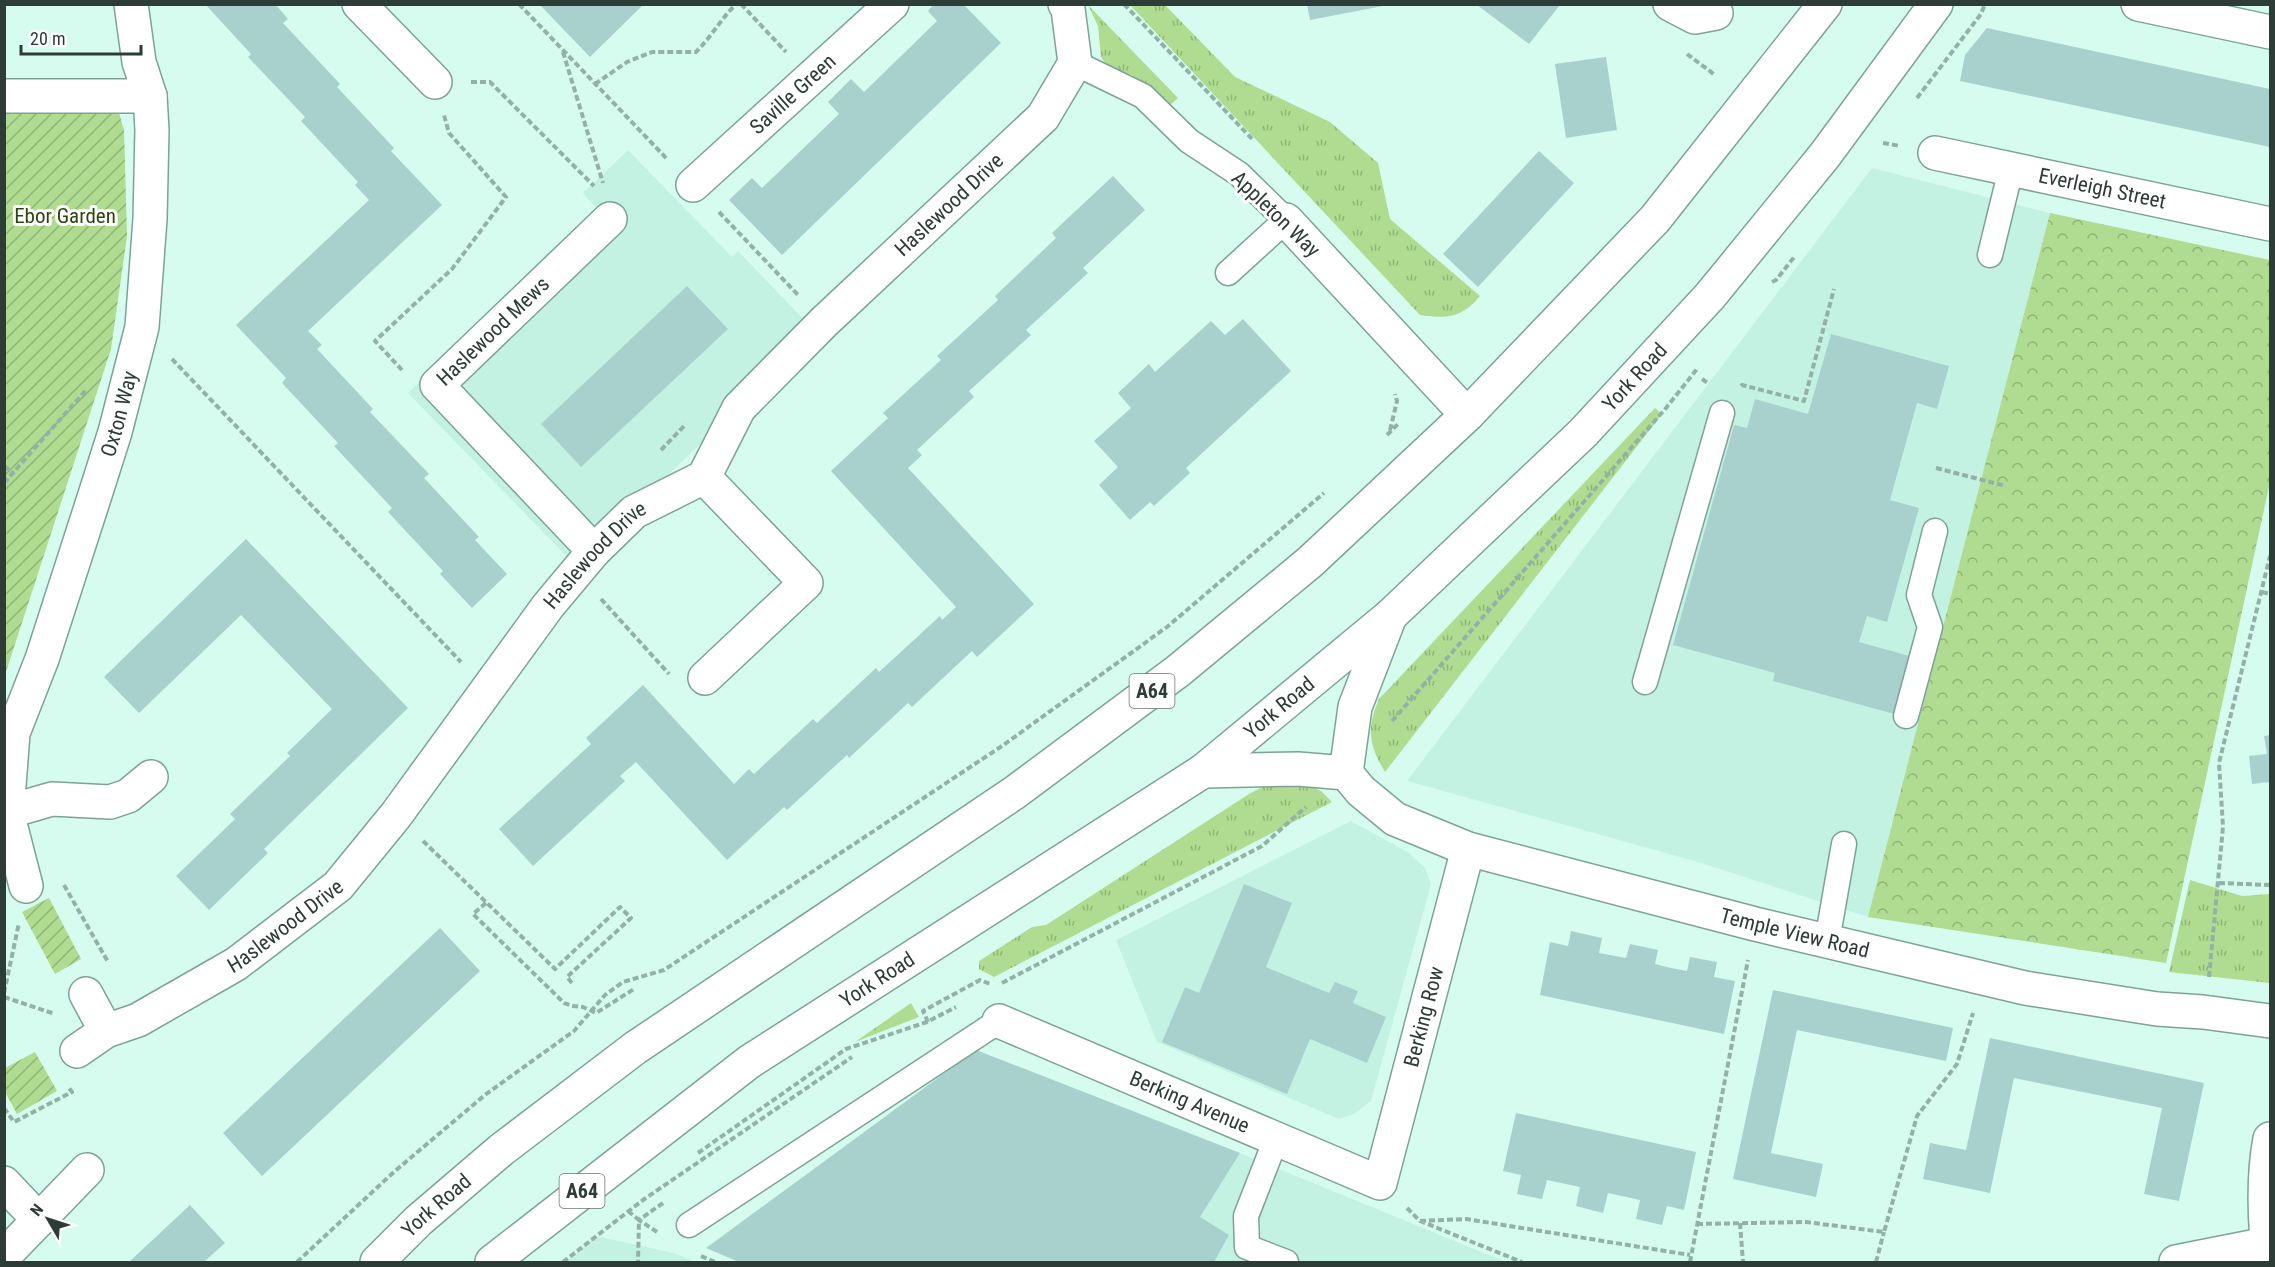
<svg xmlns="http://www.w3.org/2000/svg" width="2275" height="1267" font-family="'Roboto Condensed',sans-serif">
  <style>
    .built { fill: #c4f2e2 }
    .grass { fill: url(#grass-tufts) }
    .forest { fill: url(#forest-crowns) }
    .garden { fill: url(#garden-furrows) }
    .building { fill: #a8d1ce }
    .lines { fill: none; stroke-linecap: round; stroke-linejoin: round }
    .lane-casing { stroke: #7ea296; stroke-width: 27 }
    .street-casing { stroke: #7ea296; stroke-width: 36 }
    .highway-casing { stroke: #7ea296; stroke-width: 36 }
    .path { stroke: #94b1a7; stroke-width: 4; stroke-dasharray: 6 3; stroke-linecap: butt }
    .lane { stroke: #fff; stroke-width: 24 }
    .street { stroke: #fff; stroke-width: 33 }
    .highway { stroke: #fff; stroke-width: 33 }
    .labels { text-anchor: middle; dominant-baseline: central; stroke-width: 6; stroke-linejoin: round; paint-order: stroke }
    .shield { fill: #fff; stroke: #6c7673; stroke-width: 1.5 }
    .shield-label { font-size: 20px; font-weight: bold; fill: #2d3c37 }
    .street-label { font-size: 21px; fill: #2d3c37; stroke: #fff }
    .park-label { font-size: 21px; fill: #29470c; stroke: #fff }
  </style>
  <defs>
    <pattern id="grass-tufts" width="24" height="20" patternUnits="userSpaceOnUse" patternTransform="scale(1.5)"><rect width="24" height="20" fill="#afdc90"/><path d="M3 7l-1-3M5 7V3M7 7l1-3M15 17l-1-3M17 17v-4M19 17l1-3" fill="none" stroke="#8fb476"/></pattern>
    <pattern id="forest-crowns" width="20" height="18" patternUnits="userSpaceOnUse" patternTransform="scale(1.5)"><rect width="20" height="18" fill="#afdc90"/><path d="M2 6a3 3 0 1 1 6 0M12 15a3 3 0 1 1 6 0" fill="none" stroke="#8fb476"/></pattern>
    <pattern id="garden-furrows" width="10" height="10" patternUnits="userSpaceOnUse" patternTransform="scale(1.5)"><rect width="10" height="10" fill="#afdc90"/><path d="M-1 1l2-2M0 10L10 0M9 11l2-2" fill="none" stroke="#8fb476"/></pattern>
  </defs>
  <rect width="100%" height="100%" fill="#d6fcef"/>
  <!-- built -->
  <path class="built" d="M628,150L732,257L738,251L816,332L575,565L408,393L597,209L583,193Z
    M1872,168L2050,213L1868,917L1698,862L1407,781Z
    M1351,821L1409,853L1425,868L1431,884L1371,1101L1354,1114L1339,1119L1157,1042L1116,940Z
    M976,1050L1240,1153L1506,1262H739L706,1248Z
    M596,1236L674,1253L695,1262H566Z"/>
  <!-- grass -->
  <path class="grass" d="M1088,5L1178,98L1168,107L1132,75L1107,66L1101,57L1098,26Z
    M1130,5H1165L1235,77L1330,122L1378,163L1390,219L1480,296C1462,318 1446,319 1420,315Z
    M1655,408L1662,414L1385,772C1369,745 1366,729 1379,699Z
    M1304,783L1321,791L1332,802L994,977L979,969V961L1032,927L1046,925L1249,794L1268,784Z
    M2190,880L2242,896L2270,894V983L2169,972Z
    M911,1003L919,1017L855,1042Z"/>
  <!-- forest -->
  <path class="forest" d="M2050,213L2270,260V482L2166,963L1868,917Z"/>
  <!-- garden -->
  <path class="garden" d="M5,96H114L124,130L127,236L111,349L5,675Z
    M49,898L81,959L55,974L22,912Z
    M35,1052L57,1091L17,1114L5,1092V1068Z"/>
  <!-- building -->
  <path class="building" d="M205,4H275L288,19L283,23L340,84L337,87L394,148L391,151L442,205L308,331L322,345L317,349L373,409L370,412L429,474L424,478L479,537L475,540L507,574L472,608L440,574L443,571L388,512L392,508L334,446L338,443L282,383L286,378L236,325L369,200L355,185L358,182L301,121L305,117L248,57L251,54Z
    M539,4H644L590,57Z
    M934,4H963L1001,43L782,255L729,200L752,178L762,188L839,114L828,102L851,79L864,92L937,21L928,11Z
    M1307,4H1383V6L1310,20Z
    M1477,5H1560L1529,44Z
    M1987,28L2270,89V147L1960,81L1965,55Z
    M1606,57L1617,130L1566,138L1555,64Z
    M1539,151L1574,183L1478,287L1443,254Z
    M1113,176L1145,210L1083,268L1088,273L1026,330L1031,335L969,391L974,397L917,450L922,455L908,468L1034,604L977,657L972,651L912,707L908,703L849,758L847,755L787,810L784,807L727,860L636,762L620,776L625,781L533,866L499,829L591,744L586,738L643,685L734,784L749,769L754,774L813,719L817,723L876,668L879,672L940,616L942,620L956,607L831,471L888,418L883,413L941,360L937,356L998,300L995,296L1056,238L1052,233Z
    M687,286L728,329L581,467L541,424Z
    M1243,319L1291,371L1186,468L1190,473L1154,506L1150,502L1130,520L1099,485L1118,467L1094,441L1131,408L1118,393L1149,364L1155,372L1211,321L1225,335Z
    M1831,334L1949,366L1937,409L1917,403L1890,500L1919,508L1887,622L1867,616L1859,642L1913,657L1898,715L1773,681L1775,673L1673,645L1734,425L1747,428L1755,399L1808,414Z
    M246,539L408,708L264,849L268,853L209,910L176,876L235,819L230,814L290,756L287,753L332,709L241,615L139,713L104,677Z
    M2270,735V782L2252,784L2249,756L2267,754L2264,736Z
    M1244,884L1292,903L1266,967L1329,993L1335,982L1358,991L1353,1003L1386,1017L1367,1063L1310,1039L1287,1094L1162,1042L1185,987L1199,993Z
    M440,928L480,971L262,1176L223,1133Z
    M1571,931L1602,938L1599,953L1626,958L1630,944L1658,950L1655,964L1671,968L1687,971L1690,957L1717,962L1714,977L1735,981L1724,1034L1540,995L1550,942L1568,946Z
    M1773,990L1953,1028L1946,1061L1797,1030L1771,1153L1823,1164L1816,1197L1733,1179Z
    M1990,1038L2204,1083L2179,1201L2144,1194L2162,1108L2014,1078L1990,1193L1923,1179L1930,1143L1966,1150Z
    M976,1050L1240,1153L1200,1217L1229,1235L1214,1262H739L706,1248Z
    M1516,1113L1696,1152L1684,1210L1667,1206L1662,1225L1636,1219L1640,1200L1608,1193L1603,1213L1576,1206L1580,1187L1547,1180L1542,1199L1517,1194L1521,1175L1503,1171Z
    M190,1205L225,1243L204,1262H129Z"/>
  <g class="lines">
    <!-- lane casing -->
    <g class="lane-casing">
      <path id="lane" d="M1075,63L1143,96L1189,141L1239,174L1286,220L1228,273
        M1990,255L2011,169
        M1645,682L1722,413
        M1906,716L1930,627L1919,595L1935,531
        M1827,941L1844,844
        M1276,1139L1246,1216L1247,1247L1286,1262
        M689,1225L999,1021"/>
    </g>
    <!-- street casing -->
    <g class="street-casing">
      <g id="street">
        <path d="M359,4L435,82"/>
        <path d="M1670,4L1695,17L1716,13"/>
        <path d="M2138,4L2270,32"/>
        <path d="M4,96H150"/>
        <path id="s1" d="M1935,153L2270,224"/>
        <path id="s2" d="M693,185L892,4"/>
        <path d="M1286,220L1467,415"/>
        <path d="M704,477L806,583L705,678"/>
        <path id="s3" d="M594,551L437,385L610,219"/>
        <path id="s4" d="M1203,771L1298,769L1346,773L1361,791L1395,819L1468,849L1755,924L2025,988L2157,1009L2203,1012L2270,1021"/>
        <path d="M1346,773L1355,707L1390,616"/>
        <path d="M7,812L52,799L110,802L128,796L151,777"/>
        <path id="s5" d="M26,886L7,812L13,733L42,659L94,498L115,432L142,327L150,219L152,130L150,96L139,62L131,4"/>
        <path d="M86,994L106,1031"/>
        <path id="s6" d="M999,1021L1380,1183L1468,849"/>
        <path id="s7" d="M77,1051L106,1031L138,1020L236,964L338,886L396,815L548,606L594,551L634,512L704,477L739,408L824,322L1043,117L1075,63L1068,9L1065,4"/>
        <path d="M4,1183L39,1220"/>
        <path d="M4,1256L87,1170"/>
        <path d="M2176,1262L2267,1244"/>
        <path d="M2270,1262C2264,1227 2263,1174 2270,1139"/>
      </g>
    </g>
    <!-- highway casing -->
    <g class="highway-casing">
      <g id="highway">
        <path id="s8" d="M377,1262L418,1221L501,1150L635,1048L1014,793L1178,671L1310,562L1467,415L1655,219L1825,4"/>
        <path id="s9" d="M492,1262L749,1062L1203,771L1390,616L1583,433L1710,296L1825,155L1936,4"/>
      </g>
    </g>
    <!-- path -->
    <path class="path" d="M519,4L668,160
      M741,4L786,52
      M1124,4L1254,141
      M563,52L603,183
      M1687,54L1715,75
      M471,82H490L594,186
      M595,84L627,62L652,52H696C711,37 721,19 736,4
      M1917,98L1981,14L1985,4
      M1883,143L1900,146
      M719,212L799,296
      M1772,282L1776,280L1795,256
      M172,359L461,662
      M402,370L375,341L452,269L506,197L449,133L444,115
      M1702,379L1709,384
      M1741,386L1742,385L1804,401L1834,289
      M1390,430L1397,401L1395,394
      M1387,435L1399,423
      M661,450L686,424
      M4,466L13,473
      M1936,468L2006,486
      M4,483L86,390
      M2262,592L2270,594
      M601,599L669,674
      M1392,721L1666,408L1697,369
      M423,841L555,969L620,907L631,918L567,977L572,983
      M2219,883L2270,885
      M64,885L108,962
      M486,903L473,914L564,1003L572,1006L583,1007L596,1013L634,989
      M2209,977L2223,827L2219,763L2270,556
      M1002,983L1262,846L1306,807
      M4,993L19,923
      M4,997L55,1014
      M928,1022L923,1011L980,980L990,984
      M4,1108L14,1122L72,1092L69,1088
      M698,1153L846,1049L927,1022L956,1007
      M1407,1208L1420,1221L1522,1262
      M628,1211L639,1220L638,1262
      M1420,1221L1466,1219L1690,1255
      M1740,1223L1743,1262
      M1697,1224L1806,1222L1884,1232L1917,1116L1957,1064L1973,1013
      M657,1232L639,1220L663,1203
      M701,1256L715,1262
      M297,1262L395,1171L485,1095L574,1031L605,995L623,982L664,970L1002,746L1167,627L1324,493
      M563,1262L643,1200L852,1057
      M1690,1262L1748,960
      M1876,1262L1884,1232"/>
    <!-- lane -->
    <use href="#lane" class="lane"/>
    <!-- street -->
    <use href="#street" class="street"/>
    <!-- highway -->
    <use href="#highway" class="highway"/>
  </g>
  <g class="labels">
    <!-- shield labels -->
    <g class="shield">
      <rect x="1129.5" y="674" width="45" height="34" rx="4.5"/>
      <rect x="559.5" y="1174" width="45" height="34" rx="4.5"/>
    </g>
    <g class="shield-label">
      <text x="1152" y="691">A64</text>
      <text x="582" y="1191">A64</text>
    </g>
    <!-- street labels -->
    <g class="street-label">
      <text stroke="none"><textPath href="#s2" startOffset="135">Saville Green</textPath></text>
      <text stroke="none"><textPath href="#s1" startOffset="171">Everleigh Street</textPath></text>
      <text stroke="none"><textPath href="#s7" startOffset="1236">Haslewood Drive</textPath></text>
      <text transform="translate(1276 214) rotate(44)">Appleton Way</text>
      <text stroke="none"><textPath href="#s3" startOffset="306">Haslewood Mews</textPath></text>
      <text stroke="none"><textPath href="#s9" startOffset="1450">York Road</textPath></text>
      <text stroke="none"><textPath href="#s5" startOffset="492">Oxton Way</textPath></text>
      <text stroke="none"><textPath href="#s7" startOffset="730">Haslewood Drive</textPath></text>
      <text stroke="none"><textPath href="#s9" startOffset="964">York Road</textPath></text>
      <text stroke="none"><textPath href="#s7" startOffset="244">Haslewood Drive</textPath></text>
      <text stroke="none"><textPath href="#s4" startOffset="627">Temple View Road</textPath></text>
      <text stroke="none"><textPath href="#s9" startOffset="478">York Road</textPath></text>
      <text stroke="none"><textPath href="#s6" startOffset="586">Berking Row</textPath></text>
      <text stroke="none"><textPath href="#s6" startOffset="207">Berking Avenue</textPath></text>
      <text stroke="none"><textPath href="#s8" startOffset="82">York Road</textPath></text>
    </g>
    <!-- park labels -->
    <g class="park-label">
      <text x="65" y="216">Ebor Garden</text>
    </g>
  </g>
  <!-- border -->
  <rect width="2275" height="1267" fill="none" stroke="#2d3c37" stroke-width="12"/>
  <!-- north arrow -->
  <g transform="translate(48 1219) rotate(309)" stroke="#ffffff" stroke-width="4.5" paint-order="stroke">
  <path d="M0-4.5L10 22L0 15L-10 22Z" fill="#2d3c37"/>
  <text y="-9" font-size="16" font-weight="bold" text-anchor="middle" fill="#2d3c37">N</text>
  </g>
  <!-- scale -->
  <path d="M21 45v9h120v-9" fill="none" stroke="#2d3c37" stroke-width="3"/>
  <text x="30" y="45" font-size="18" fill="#2d3c37" stroke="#ffffff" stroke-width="4.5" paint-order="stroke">20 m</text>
</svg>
